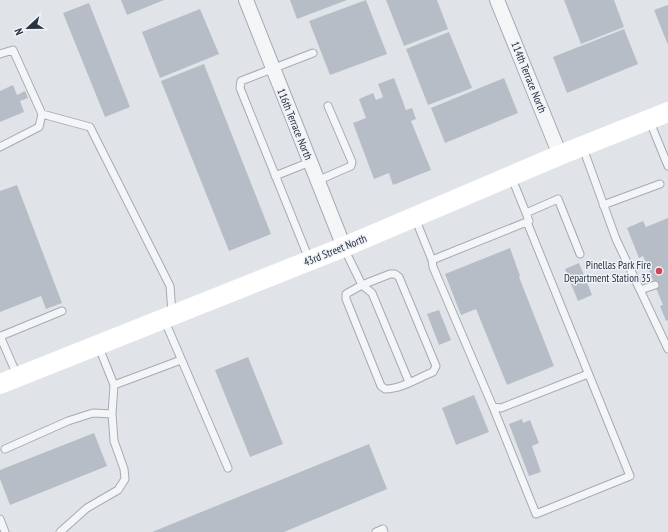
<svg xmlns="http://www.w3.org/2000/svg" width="668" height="532" font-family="'PT Sans Narrow',sans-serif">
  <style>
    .building { fill: #b7bdc6 }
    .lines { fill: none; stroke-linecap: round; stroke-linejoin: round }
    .lane-casing { stroke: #a5abb3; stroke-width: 9 }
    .street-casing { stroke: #a5abb3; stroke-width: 16 }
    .lane { stroke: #f3f5f7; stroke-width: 7 }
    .street { stroke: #f3f5f7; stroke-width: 14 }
    .secondary { stroke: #fff; stroke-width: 20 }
    .poi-dot { fill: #d3415a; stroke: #eff3f7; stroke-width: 1.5 }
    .labels { text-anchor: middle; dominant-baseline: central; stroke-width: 3; stroke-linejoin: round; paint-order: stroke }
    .street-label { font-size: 11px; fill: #283241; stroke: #eff3f7 }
    .poi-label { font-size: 11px; fill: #283241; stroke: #eff3f7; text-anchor: end }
  </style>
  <rect width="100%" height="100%" fill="#e0e4e9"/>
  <!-- building -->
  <path class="building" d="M121,0H164L127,15Z
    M290,0H347L297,19Z
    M366,0L387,54L330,75L309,21Z
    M386,0H437L448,29L404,46Z
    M564,0H614L624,27L581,44Z
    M89,3L130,107L105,117L63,13Z
    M668,5V45L654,10Z
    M200,9L219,54L160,78L142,32Z
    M624,29L638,64L567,93L553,57Z
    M449,32L472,88L428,105L406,49Z
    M204,64L271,234L229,251L161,81Z
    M394,78L406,110L412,108L416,119L411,121L431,170L393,185L389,173L374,179L353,123L366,118L359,99L373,93L376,100L383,97L378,84Z
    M504,78L518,113L445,143L431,108Z
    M13,85L17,95L25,91L28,98L20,101L24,112L0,122V91Z
    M17,185L62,303L46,309L41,296L0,312V191Z
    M668,218V320L666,321L660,306L663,305L643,256L639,258L627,228L643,221L646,227Z
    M510,248L520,276L519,277L554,366L507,385L476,309L461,315L445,274Z
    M579,263L592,295L578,301L565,269Z
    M439,310L451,340L439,345L427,314Z
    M248,357L283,444L250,457L215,370Z
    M474,395L489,432L456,445L442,408Z
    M522,419L523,423L530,420L539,443L532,446L541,472L529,476L509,424Z
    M94,433L107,466L10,505L0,479V470Z
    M369,444L387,489L284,532H152Z"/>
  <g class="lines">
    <!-- lane casing -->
    <g class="lane-casing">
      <path id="lane" d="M0,54L13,50L42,114L39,127L0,147
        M42,114L90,127L170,286L172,313
        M650,122L668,166
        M583,148L616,239L668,349
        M275,176L310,162
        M511,176L526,213L558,199L580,254
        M317,181L351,166L352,162L328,106
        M603,205L660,184
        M415,218L432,260L529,221L526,213
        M344,248L362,285L390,274H395L399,277L436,366L433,372C418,378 401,389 385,389L381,386L346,299V294L362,285L372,293L409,382
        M309,259L240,88L241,81L313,53
        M432,260L433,267L493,407L501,408L588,374
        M640,290L655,285
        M164,319L228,468
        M0,336L17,375
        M1,336L62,311
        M114,385L181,360
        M493,407L536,514L630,476L527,222
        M5,449L68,421L93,413L112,414
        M0,519L5,532
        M60,532L87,508L118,490L125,479L124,469L114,441L112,414L114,385L98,345
        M376,532L383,529L384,532"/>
    </g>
    <!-- street casing -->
    <g class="street-casing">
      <path id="street" d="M246,0L344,247
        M497,0L560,155"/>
    </g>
    <!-- lane -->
    <use href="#lane" class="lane"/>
    <!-- street -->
    <use href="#street" class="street"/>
    <!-- secondary -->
    <path class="secondary" d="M0,384L344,247L560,155L668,112"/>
  </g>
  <!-- markers -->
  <circle class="poi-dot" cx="659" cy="271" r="4"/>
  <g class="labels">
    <!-- street labels -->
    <g class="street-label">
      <text transform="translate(529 77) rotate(68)">114th Terrace North</text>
      <text transform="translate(295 124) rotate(68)">116th Terrace North</text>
      <text transform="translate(335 250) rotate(-22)">43rd Street North</text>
    </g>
    <!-- poi labels -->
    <g class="poi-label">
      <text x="651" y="265">Pinellas Park Fire<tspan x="651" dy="13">Department Station 35</tspan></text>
    </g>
  </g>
  <!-- north arrow -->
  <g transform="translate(28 28) rotate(248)" stroke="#eff3f7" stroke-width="3" paint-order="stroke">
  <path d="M0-3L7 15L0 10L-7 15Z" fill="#283241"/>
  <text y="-6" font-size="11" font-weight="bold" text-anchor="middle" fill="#283241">N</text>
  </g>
</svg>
